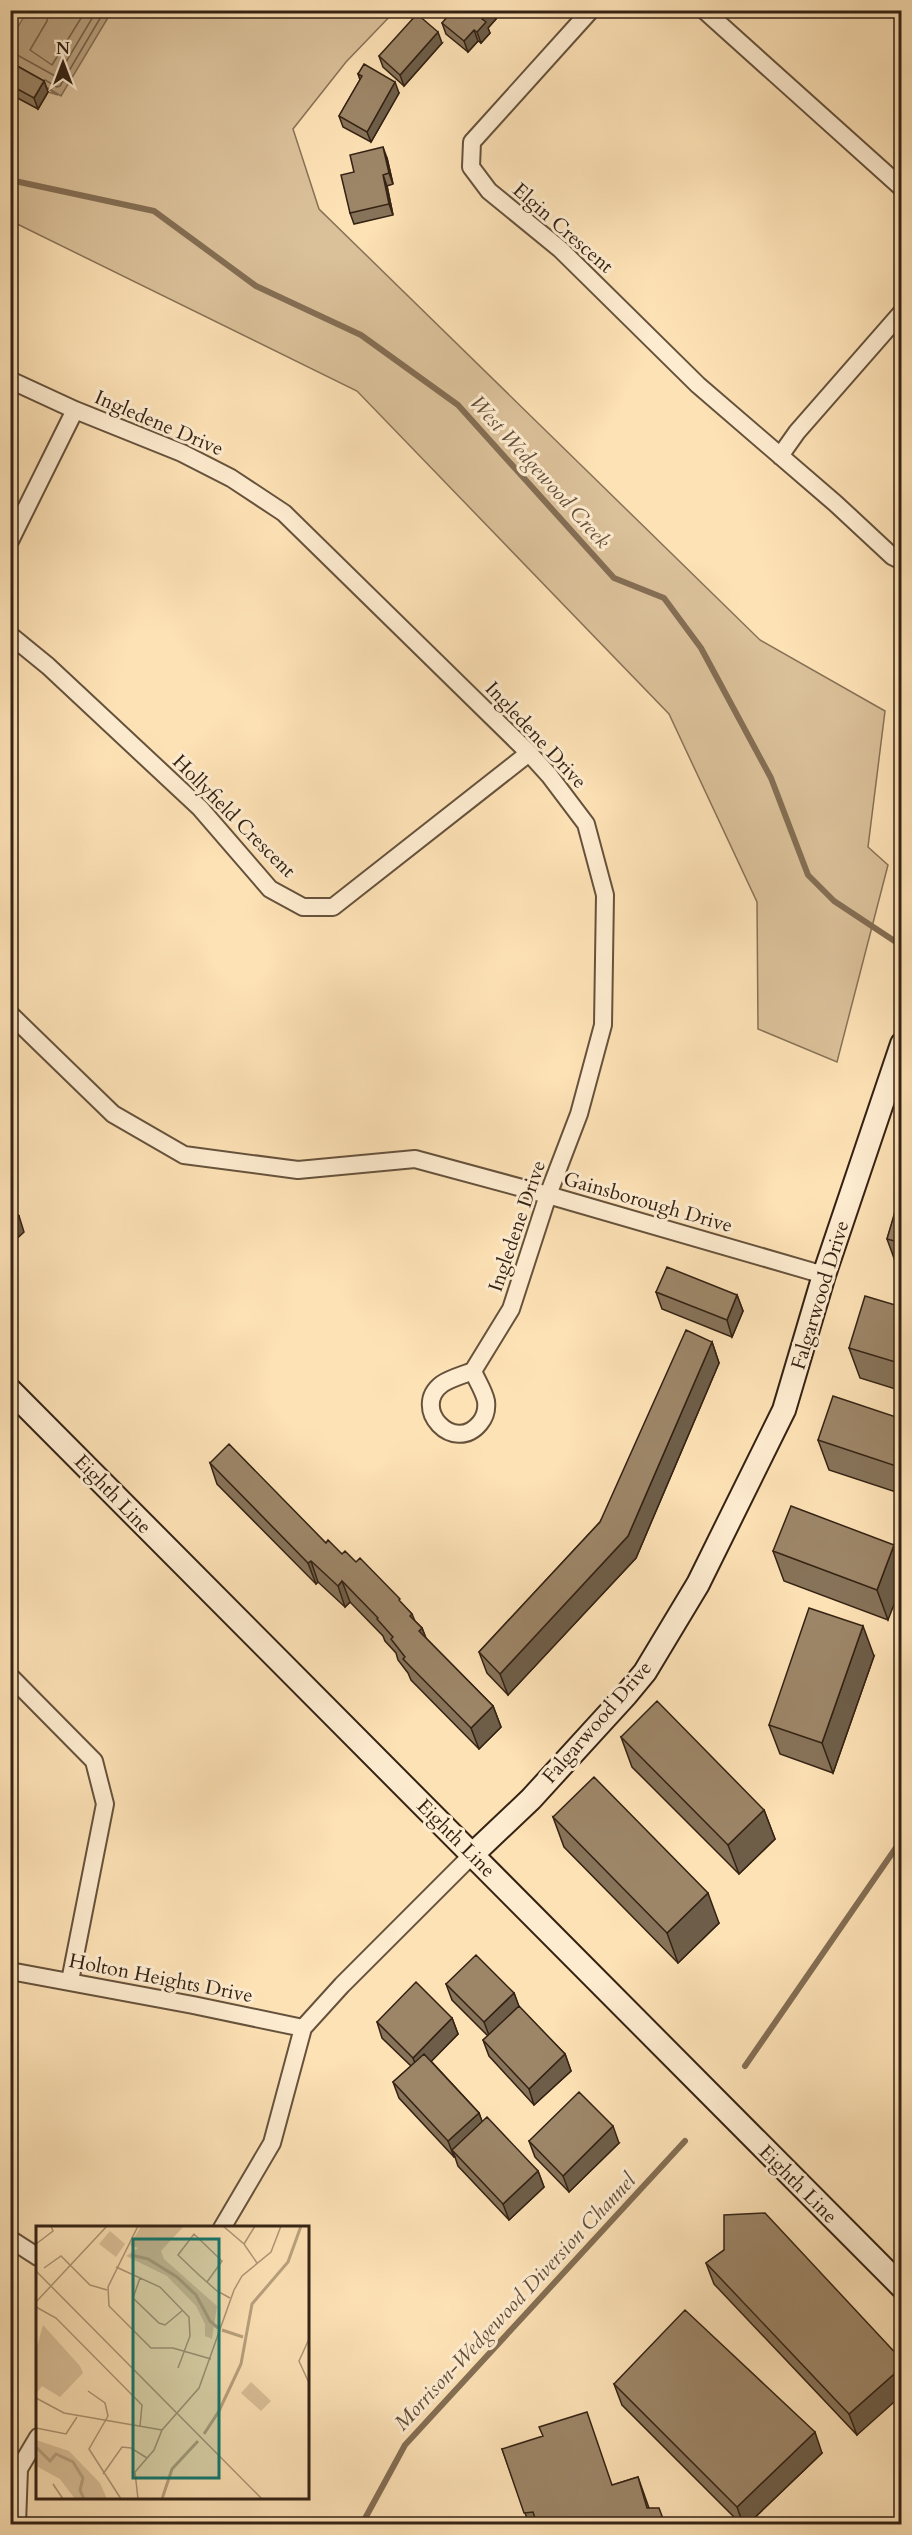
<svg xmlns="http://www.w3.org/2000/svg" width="912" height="2535" font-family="Cardo,serif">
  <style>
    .green { fill: #dbc19a; stroke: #887257; stroke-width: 1.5 }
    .water { fill: #b9a17f; stroke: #846e54; stroke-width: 1.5 }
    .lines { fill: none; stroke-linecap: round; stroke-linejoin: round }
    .shore { stroke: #76624a; stroke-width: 1.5 }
    .stream { stroke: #846e54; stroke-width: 6 }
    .street-casing { stroke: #66523c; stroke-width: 20 }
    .secondary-casing { stroke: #342214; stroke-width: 26 }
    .street { stroke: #feecd0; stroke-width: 16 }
    .secondary { stroke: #feecd0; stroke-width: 22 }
    .wall { fill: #877359; stroke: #342214; stroke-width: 1.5 }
    .shaded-wall { fill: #6e5e49; stroke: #342214; stroke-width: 1.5 }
    .building { fill: #9d8668; stroke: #342214; stroke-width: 1.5 }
    .labels { text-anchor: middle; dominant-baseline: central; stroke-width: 6; stroke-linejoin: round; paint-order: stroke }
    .street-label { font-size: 20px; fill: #342214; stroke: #feecd0 }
    .water-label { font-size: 21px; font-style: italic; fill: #634e39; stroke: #feecd0 }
    .inset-river { fill: none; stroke: #b9a17f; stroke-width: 3 }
    .inset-road { fill: none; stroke: #ad9575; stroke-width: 1.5 }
    .view { fill: #0f766e; fill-opacity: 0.15; stroke: #0f766e; stroke-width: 3 }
    .inset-edge { fill: none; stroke: #342214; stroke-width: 3 }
  </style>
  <rect width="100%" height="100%" fill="#fde2b6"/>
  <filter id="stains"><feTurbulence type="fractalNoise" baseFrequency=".00333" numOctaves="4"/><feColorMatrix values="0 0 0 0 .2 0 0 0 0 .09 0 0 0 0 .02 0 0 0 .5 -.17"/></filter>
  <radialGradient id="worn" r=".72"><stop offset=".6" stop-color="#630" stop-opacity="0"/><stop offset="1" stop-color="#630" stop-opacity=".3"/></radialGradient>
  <!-- green -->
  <path class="green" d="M11,11H395L346,62L293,129L319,209L760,640L885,711L868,847L888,865L837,1062L758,1029L757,902L669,714L357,391L11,221V94L38,109L48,92L58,95L11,66Z"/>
  <!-- water -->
  <path class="water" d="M27,11H112L61,96L11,66V39Z"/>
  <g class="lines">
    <!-- shore -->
    <path class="shore" d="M49,10L47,21L30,50L52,65L86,10
      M10,54L19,56L57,77L97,10
      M45,80L57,87L60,86L105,10"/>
    <!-- stream -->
    <path class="stream" d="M10,180L154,211L256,286L361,335L458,405L614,578L664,598L701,648L771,778L808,875L834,901L902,946
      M745,2066L902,1839
      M362,2524L405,2445L685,2141"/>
    <!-- street casing -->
    <g class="street-casing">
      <path id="street" d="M591,10L472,142L471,167L489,191L560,249L698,385L835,503L892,556L902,561
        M704,10L902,188
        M10,380L75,410L182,453L231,478L284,513L529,753L549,775L586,824L605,895L603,1025L579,1114L548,1195L511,1309L473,1371
        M780,456L797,432L902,312
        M10,541L75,410
        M10,635L48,666L200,808L270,889L303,907H333L529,753
        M10,1014L113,1114L184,1155L298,1170L415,1159L548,1195L824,1275
        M473,1371C477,1381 484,1391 486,1401C487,1409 485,1417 480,1423C454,1455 410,1408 442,1384C451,1378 463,1375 473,1371Z
        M10,1676L94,1761L105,1804L70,1981
        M10,1971L193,2005L303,2028
        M222,2228L272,2143L303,2028L342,1985L473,1854
        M10,2239L38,2257
        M17,2524L19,2469L38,2437"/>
    </g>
    <!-- secondary casing -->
    <g class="secondary-casing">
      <path id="secondary" d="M10,1390L902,2287
        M473,1854L531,1799L626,1695L645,1672L698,1584L784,1410L824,1275L902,1044"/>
    </g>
    <!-- street -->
    <use href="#street" class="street"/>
    <!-- secondary -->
    <use href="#secondary" class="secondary"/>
  </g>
  <!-- wall -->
  <path class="wall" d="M496,19L488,28L490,33L481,43L478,41L468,52L446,34L442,23Z
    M442,43L404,86L383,67L379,56Z
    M10,62L44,81L48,92L38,109L10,94Z
    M358,74L399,93L371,142L343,127L339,116L360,80Z
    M387,158L393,184L387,186L393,215L354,224L350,213L354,172Z
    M902,1192V1270L898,1269L887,1239Z
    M656,1292L737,1295L743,1311L732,1337L662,1309Z
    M902,1307V1391L860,1378L849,1348Z
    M712,1342L719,1363L636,1558L508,1695L487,1673L479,1652L600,1522Z
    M902,1419V1494L829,1470L818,1440Z
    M210,1463L342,1554L356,1562L402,1604L412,1614L415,1621L422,1628L426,1638L493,1706L501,1727L479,1749L411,1680L408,1673L398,1660L396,1653L385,1641L383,1636L350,1602L345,1607L318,1582L316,1584L217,1484Z
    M894,1545L888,1620L784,1581L773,1551Z
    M874,1656L833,1773L780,1754L769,1725Z
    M621,1737L764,1810L775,1839L739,1874L632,1767Z
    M553,1817L719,1923L678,1963L564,1847Z
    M446,1984L514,1993L519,2007L565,2054L571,2071L534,2105L489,2056L483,2040L488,2036L452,2000Z
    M452,2018L458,2034L431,2061L479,2113L482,2122L538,2171L544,2187L509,2220L458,2166L455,2157H454L399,2098L393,2082L411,2066L382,2038L377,2022Z
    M529,2141L619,2143L569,2192L535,2157Z
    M724,2250L902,2360L857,2435L714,2284L706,2263Z
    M614,2384L822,2453L748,2524H741L622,2405Z
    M502,2449L613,2485L638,2477L649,2508L665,2524H529Z"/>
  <!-- shaded-wall -->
  <path class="shaded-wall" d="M490,10H493L496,19L488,28L490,33L481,43L477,32L482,19Z
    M474,30L478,41L468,52L464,41Z
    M438,32L442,43L404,86L400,75Z
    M44,81L48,92L38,109L34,98Z
    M395,82L399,93L371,142L367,132Z
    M383,147L387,158L393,184L389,173Z
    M383,175L387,186L393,215L389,204Z
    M19,1216L24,1232L10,1245V1223Z
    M737,1295L743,1311L732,1337L727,1320Z
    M712,1342L719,1363L636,1558L508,1695L500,1674L628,1536Z
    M894,1545L902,1565V1584L888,1620L877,1590Z
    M311,1561L318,1582L316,1584L308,1563Z
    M342,1581L350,1602L345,1607L338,1586Z
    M863,1626L874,1656L833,1773L822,1743Z
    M422,1628L430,1649L419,1631Z
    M493,1706L501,1727L479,1749L471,1728Z
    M764,1810L775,1839L739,1874L728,1845Z
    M708,1893L719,1923L678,1963L667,1933Z
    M514,1993L520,2009L490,2038L484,2022Z
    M452,2018L458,2034L419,2074L413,2058Z
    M565,2054L571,2071L534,2105L529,2089Z
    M479,2113L485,2129L452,2150L455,2157H454L448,2141Z
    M613,2126L619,2143L569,2192L563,2176Z
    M538,2171L544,2187L509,2220L503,2204Z
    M902,2367V2395L857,2435L849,2414Z
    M815,2432L822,2453L748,2524H743L737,2507Z"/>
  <!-- building -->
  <path class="building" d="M453,10H490L482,19L486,22L477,32L474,30L464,41L442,23Z
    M417,14L438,32L400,75L379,56Z
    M10,62L44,81L34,98L10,85Z
    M364,64L395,82L367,132L339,116L362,76L358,74Z
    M383,147L389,173L383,175L389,204L350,213L341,175L354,172L350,155Z
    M901,1191L902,1192V1243L887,1239Z
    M10,1207L19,1216L10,1223Z
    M667,1267L737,1295L727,1320L656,1292Z
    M865,1296L902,1307V1364L849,1348Z
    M686,1330L712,1342L628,1536L500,1674L479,1652L600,1522Z
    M833,1396L902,1419V1468L818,1440Z
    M229,1444L326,1543L328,1540L342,1554L345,1551L356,1562L360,1558L400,1599L399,1600L412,1614L410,1616L422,1628L419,1631L493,1706L471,1728L403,1659L405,1657L391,1639L393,1637L377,1619L378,1618L342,1581L338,1586L311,1561L308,1563L210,1463Z
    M791,1506L894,1545L877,1590L773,1551Z
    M809,1608L863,1626L822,1743L769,1725Z
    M657,1701L764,1810L728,1845L621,1737Z
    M594,1777L708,1893L667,1933L553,1817Z
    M476,1955L514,1993L484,2022L446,1984Z
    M416,1982L452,2018L413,2058L377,2022Z
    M519,2006L565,2054L529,2089L483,2040Z
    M424,2054L479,2113L448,2141L393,2082Z
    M579,2092L613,2126L563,2176L529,2141Z
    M487,2117L538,2171L503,2204L452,2150Z
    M765,2213L902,2360V2367L849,2414L706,2263L724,2250V2215Z
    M685,2310L815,2432L737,2507L614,2384Z
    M587,2412L612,2485L638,2477L647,2508H659L665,2524H537L533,2512L524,2513L502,2449L543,2436L539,2427Z"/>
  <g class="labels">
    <!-- street labels -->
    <g class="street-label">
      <text transform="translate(563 228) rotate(41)">Elgin Crescent</text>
      <text transform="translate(159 423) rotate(23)">Ingledene Drive</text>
      <text transform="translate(536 735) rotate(47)">Ingledene Drive</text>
      <text transform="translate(234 816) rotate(45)">Hollyfield Crescent</text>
      <text transform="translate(648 1202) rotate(16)">Gainsborough Drive</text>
      <text transform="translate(517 1226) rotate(-71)">Ingledene Drive</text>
      <text transform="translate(820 1295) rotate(-73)">Falgarwood Drive</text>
      <text transform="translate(113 1494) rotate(46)">Eighth Line</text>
      <text transform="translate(597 1722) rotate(-49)">Falgarwood Drive</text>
      <text transform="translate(456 1838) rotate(45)">Eighth Line</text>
      <text transform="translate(161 1978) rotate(11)">Holton Heights Drive</text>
      <text transform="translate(798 2184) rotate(45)">Eighth Line</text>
    </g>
    <!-- water labels -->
    <g class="water-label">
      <text transform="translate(540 472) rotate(48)">West Wedgewood Creek</text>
      <text transform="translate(515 2302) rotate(-47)">Morrison-Wedgewood Diversion Channel</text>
    </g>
  </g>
  <!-- overview -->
  <g transform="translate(36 2226)">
    <rect width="273" height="273" fill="#fde2b6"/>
    <path d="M105,0H148L125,25L128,33L181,80L176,113L169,110V98L160,80L131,50L90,30L102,22L94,19ZM74,5L89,18L80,31L63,18ZM7,99L44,140L47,147L24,171L6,160L0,168V124ZM215,156L235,175L225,185L205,167ZM0,214L33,225L64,257L71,273H39L24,253L0,240Z" fill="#dbc19a"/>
    <path class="inset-river" d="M95,29L112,33L141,51L160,69L174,95L182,102M186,104L207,111M168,208L183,185L205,138L216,78L252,36L265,0M0,221L14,235L20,228L37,236L47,252L44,264L48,273M126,273L136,243L162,215"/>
    <path class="inset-road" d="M102,0L72,61L73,80L115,122H137L175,133M187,0L208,18L221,37M0,18L17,5L15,0M208,18L219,0M80,41L124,61L153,91L154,110L142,142M8,42L25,30L54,59L71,64M0,45L226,273M104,52L97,72L123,97L129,99L147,84M171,56L186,35L158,8L142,29L163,49L181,65L194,72M0,76L71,0M0,81L20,92L106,179L104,200M273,113L263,135L273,157M52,165L69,177L72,190L53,223L85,273M0,172L28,187L126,204M0,202L30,208L41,191M67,248L86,221L95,222L111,232M17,258L27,273M102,273L99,246L118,224L126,204L163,162L198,64L206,50L235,26L245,0"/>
    <path class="view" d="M97,13H183V252H97Z"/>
    <rect width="273" height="273" class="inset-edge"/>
  </g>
  <!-- margin -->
  <rect width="912" height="2535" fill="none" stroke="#fde2b6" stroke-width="36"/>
  <rect x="12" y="12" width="888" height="2511" fill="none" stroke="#342214" stroke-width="3"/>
  <rect x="18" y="18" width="876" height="2499" fill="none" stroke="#342214" stroke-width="1.5"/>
  <!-- north arrow -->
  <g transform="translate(63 63)" stroke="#feecd0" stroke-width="4.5" paint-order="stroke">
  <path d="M0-4.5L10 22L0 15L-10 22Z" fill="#342214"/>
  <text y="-9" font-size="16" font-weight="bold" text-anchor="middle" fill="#342214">N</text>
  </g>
  <rect width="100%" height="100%" filter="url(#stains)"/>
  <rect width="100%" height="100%" fill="url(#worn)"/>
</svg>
